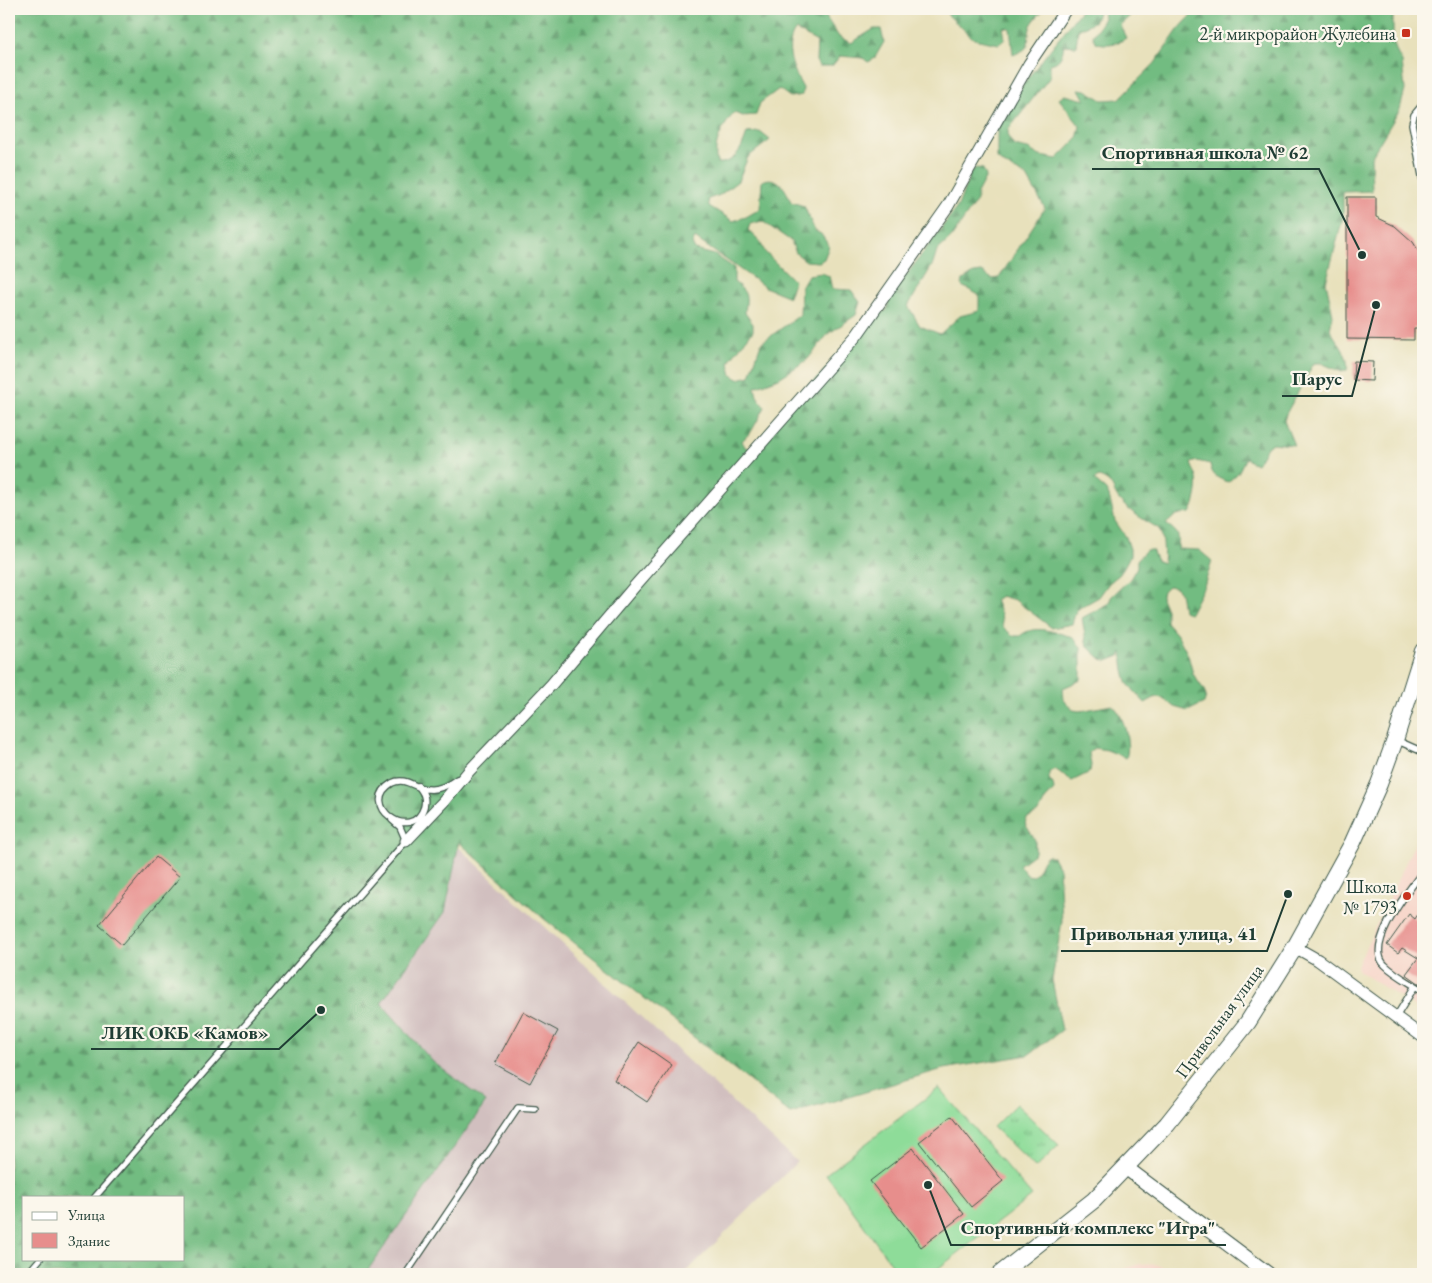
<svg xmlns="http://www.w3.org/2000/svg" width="1432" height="1283" font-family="'EB Garamond',serif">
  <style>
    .built { fill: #f6d1c5 }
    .industrial { fill: #d1bfbf; fill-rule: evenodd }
    .grass { fill: #8edc99; stroke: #568c66 }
    .forest { fill: url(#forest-firs); stroke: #487c5a; fill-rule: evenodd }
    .park { fill: url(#park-tufts); stroke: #568c66 }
    .building { fill: #e78e8c }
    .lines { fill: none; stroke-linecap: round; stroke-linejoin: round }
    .service-casing { stroke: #3d5648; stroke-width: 8 }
    .minor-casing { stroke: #3d5648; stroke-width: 13 }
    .tertiary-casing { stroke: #3d5648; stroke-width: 16 }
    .secondary-casing { stroke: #3d5648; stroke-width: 18 }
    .service { stroke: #fff; stroke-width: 5.5 }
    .minor { stroke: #fff; stroke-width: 11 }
    .tertiary { stroke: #fff; stroke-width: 14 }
    .secondary { stroke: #fff; stroke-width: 16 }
    .poi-dot { fill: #c8321e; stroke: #fbf7ec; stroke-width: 2 }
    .labels { text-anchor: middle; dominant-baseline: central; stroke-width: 4.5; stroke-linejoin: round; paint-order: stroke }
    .poi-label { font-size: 18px; fill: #1f3d34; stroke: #fbf7ec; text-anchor: end }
    .street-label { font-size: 18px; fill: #1f3d34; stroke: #fbf7ec }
    .leader { fill: none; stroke: #1f3d34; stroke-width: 2 }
    .callout-dot { fill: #1f3d34; stroke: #fbf7ec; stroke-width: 2 }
    .callout-label { font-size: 19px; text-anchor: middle; font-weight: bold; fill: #1f3d34; stroke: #fbf7ec; stroke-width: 4.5; stroke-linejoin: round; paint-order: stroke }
  </style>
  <defs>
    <pattern id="forest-firs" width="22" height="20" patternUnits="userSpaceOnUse" patternTransform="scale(1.25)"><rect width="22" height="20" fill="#72bc81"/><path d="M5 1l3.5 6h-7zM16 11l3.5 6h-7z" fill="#5d9a6a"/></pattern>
    <pattern id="park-tufts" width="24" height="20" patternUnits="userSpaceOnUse" patternTransform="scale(1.25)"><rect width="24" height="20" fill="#8edc99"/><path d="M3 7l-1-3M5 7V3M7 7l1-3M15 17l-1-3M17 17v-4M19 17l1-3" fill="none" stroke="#73b47e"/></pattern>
  </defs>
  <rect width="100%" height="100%" fill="#fbf7ec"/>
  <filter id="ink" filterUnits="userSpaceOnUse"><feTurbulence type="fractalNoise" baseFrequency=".02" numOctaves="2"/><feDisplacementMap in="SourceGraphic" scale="10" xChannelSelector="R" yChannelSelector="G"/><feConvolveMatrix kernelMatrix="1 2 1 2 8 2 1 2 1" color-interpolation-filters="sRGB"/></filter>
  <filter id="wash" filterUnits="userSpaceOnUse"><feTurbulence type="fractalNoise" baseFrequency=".0096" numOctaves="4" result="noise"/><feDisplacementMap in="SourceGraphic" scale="20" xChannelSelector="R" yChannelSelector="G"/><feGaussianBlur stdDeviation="1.12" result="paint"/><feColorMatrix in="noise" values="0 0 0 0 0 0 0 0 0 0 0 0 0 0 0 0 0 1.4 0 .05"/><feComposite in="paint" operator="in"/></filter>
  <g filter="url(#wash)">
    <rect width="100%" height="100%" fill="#e8e1bc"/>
    <!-- built -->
    <path class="built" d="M1423,826V1012L1359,971L1357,966Z
      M1140,1264L1160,1265L1172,1274H1112L1117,1271Z"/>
    <!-- industrial -->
    <path class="industrial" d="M9,800L453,842L797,1162L684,1274H9ZM24,1197H184V1259H24Z"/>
    <!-- grass -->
    <path class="grass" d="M939,1088L1032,1196L931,1274H899L826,1174Z"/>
    <!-- forest -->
    <path class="forest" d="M9,9H829L824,14L839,37L851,43L874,29H881L884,42L874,59L868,62L863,58L840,56L832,66H819L816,61L817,42L796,30C782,45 794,73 803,88L802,95L790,97L779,89L760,103L756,115L743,116L734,113C723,126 712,145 717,163C734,165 743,147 747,133L760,132L770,140L748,157L738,181L720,195L708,199L709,206L733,221L746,217L760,209L762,181C778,174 786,189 791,202L804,206L815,231L821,234L829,246L824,259L819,262L806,261L796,253L791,241L762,221L750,224L748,230L759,240L765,252L794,281L789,297L765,287L695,238L692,244L695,250L715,255L734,268V282C748,293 747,295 745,313L753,324V331L732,357L729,363L732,375L738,379L750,376L761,343L800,315L801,287L808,275L822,273L829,276L832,289L851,290L860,302L856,315L828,334L807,360L779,378L755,387L757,396L765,407L751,432L742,441L745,447L751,449L875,316L887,310L890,297L958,206L971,172L976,168L983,169L986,176L977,193V200L951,238L937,251L933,264L908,306L920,326L940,334L960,316L979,311V295L962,286L963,280L974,273L982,272L992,279L999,278L1045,208L1027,177L1002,163L997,159V130L1024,83L1082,9H1134V12L1120,25L1126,38C1118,44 1105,46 1095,42L1093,36L1104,18L1103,12L1099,9L1095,21L1078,30L1076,46L1064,45C1062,55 1061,62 1050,64V77L1008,130V137L1014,146L1028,149L1040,156L1057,159L1077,139L1080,126L1059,99L1065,95L1085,100L1079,89L1086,90L1102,100L1119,99L1155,63L1178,30L1197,9H1393V41L1397,53L1402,62L1405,90L1400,109L1371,157L1372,191L1343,192V218L1326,282L1333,315L1330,329C1336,342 1350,354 1347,370L1342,372L1321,363H1314L1286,414L1284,421L1294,445L1272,443L1267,447L1257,464L1249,461L1246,457L1238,473L1228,482C1217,478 1212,476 1210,464L1197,461L1191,463C1192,469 1196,472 1197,478C1199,487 1195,506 1190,513L1176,515L1166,524C1179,533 1179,534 1178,549L1199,550L1212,561L1204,586L1190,613L1183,611L1180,592L1175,587L1168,586L1163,591L1161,598L1166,610V622L1178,636L1188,655L1193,674L1204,690L1206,696L1204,703L1188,711L1174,707L1163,698L1156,697L1145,703L1128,684L1124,671L1122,652L1120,656L1107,661L1101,659L1087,646L1082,618L1109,603L1111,597L1130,579L1137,567V560L1146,550H1152L1157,561L1163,563C1164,557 1164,535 1159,529C1156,526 1150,524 1146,521C1138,516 1127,509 1121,502C1112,493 1115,482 1099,477L1094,480L1106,490L1109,496L1115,521L1126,537L1130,549V556L1120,574L1109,583L1099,597L1081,607L1076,611L1072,624L1052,628L1015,600L1001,596L995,600L1001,614L1003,627L1013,636H1020C1035,623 1056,633 1073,637L1081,648V680L1063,688L1064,700L1073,710L1080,711L1112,705C1124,713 1131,745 1126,758L1107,750L1094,748L1089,753L1091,765L1090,772L1072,781L1055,769L1049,772V779L1053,784L1054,790L1045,800L1039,812L1027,818L1025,824L1035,840V853L1019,865L1027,875L1033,876C1041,870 1040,860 1048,855L1053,857L1059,868L1062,921L1052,980L1062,1030L1028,1055L943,1069L791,1114L543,918L459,842L445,912L381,1003L433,1062L486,1102L365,1274H9ZM24,1197H184V1259H24Z
      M945,9H1045C1040,14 1032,21 1030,28C1026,46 1033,47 1013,55L1010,28L1003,27L1005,39L999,44L974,39L946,13Z"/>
    <!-- park -->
    <path class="park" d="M1016,1104L1059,1145L1036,1168L993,1127Z"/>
    <g id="blocks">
      <!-- building -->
      <path class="building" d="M1347,197H1376V217L1395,226L1413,242L1421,255L1423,262V320L1419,328H1414V340L1347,339Z
        M1354,361L1373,362L1372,381L1353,380Z
        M156,857L180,877L122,945L99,925Z
        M1423,906V986L1406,974L1418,958L1402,948L1398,953L1387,945L1409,914L1415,919Z
        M523,1012L558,1031L530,1083L495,1064Z
        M639,1042L672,1065L647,1102L614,1080Z
        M952,1116L1003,1181L971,1207L919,1142Z
        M913,1148L964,1214L921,1247L870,1181Z"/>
    </g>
  </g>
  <g filter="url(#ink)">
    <use href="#blocks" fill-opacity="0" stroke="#3d5648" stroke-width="1"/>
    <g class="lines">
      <!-- service casing -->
      <g class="service-casing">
        <path id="service" d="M1423,104L1414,115L1412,124L1423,181
          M1396,740L1423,752
          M418,786C424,793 426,798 424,807C412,845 357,804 392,783C406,776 415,789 428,789C438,790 449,785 457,779
          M1423,871C1411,888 1363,945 1385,965C1395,975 1411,983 1423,991
          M1396,1017L1415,986
          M95,1197L406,841L400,827L392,820
          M27,1274L40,1259
          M406,1274L518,1108L535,1109"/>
      </g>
      <!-- minor casing -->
      <g class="minor-casing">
        <path id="minor" d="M406,841L443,802L469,771L551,685L634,587L857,335L948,206L1029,64L1066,9
          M1295,947L1318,960L1423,1037"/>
      </g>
      <!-- tertiary casing -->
      <g class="tertiary-casing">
        <path id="tertiary" d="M1125,1167L1268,1274"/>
      </g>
      <!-- secondary casing -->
      <g class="secondary-casing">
        <path id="secondary" d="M1000,1274L1094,1200L1167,1124L1248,1022L1295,947L1353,842L1379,784L1395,740L1423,651"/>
      </g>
      <!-- service -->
      <use href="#service" class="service"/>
      <!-- minor -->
      <use href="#minor" class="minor"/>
      <!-- tertiary -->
      <use href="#tertiary" class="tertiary"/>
      <!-- secondary -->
      <use href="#secondary" class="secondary"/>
    </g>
  </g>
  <!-- markers -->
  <g class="poi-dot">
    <rect x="1401" y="28" width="10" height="10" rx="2.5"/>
    <circle cx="1407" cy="896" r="5"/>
  </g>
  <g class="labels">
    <!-- poi labels -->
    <g class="poi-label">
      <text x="1396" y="33">2-й микрорайон Жулебина</text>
      <text x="1397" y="886">Школа<tspan x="1397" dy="21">№ 1793</tspan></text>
    </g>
    <!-- street labels -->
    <g class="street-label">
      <text transform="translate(1219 1021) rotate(-54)">Привольная улица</text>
    </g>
  </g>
  <!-- callouts -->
  <path class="leader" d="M1362 255L1319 169H1092M1376 305L1352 396H1282M1288 894L1267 951H1061M321 1010L279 1049H91M928 1185L951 1245H1226"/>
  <g class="callout-dot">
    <circle cx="1362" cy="255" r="5"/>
    <circle cx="1376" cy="305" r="5"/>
    <circle cx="1288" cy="894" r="5"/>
    <circle cx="321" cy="1010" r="5"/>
    <circle cx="928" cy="1185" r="5"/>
  </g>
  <g class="callout-label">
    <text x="1205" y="159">Спортивная школа № 62</text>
    <text x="1317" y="385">Парус</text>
    <text x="1164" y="940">Привольная улица, 41</text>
    <text x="185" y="1039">ЛИК ОКБ «Камов»</text>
    <text x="1088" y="1234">Спортивный комплекс "Игра"</text>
  </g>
  <!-- margin -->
  <rect width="1432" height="1283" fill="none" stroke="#fbf7ec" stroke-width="30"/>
  <!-- legend -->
  <rect x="22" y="1196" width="162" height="65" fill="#fbf7ec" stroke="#a3ada2"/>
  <rect x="32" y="1212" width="25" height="8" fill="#ffffff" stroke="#a3ada2"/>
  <text x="68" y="1220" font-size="15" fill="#1f3d34">Улица</text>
  <rect x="32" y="1233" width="25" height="15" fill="#e78e8c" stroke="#a3ada2"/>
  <text x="68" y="1246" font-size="15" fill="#1f3d34">Здание</text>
</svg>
